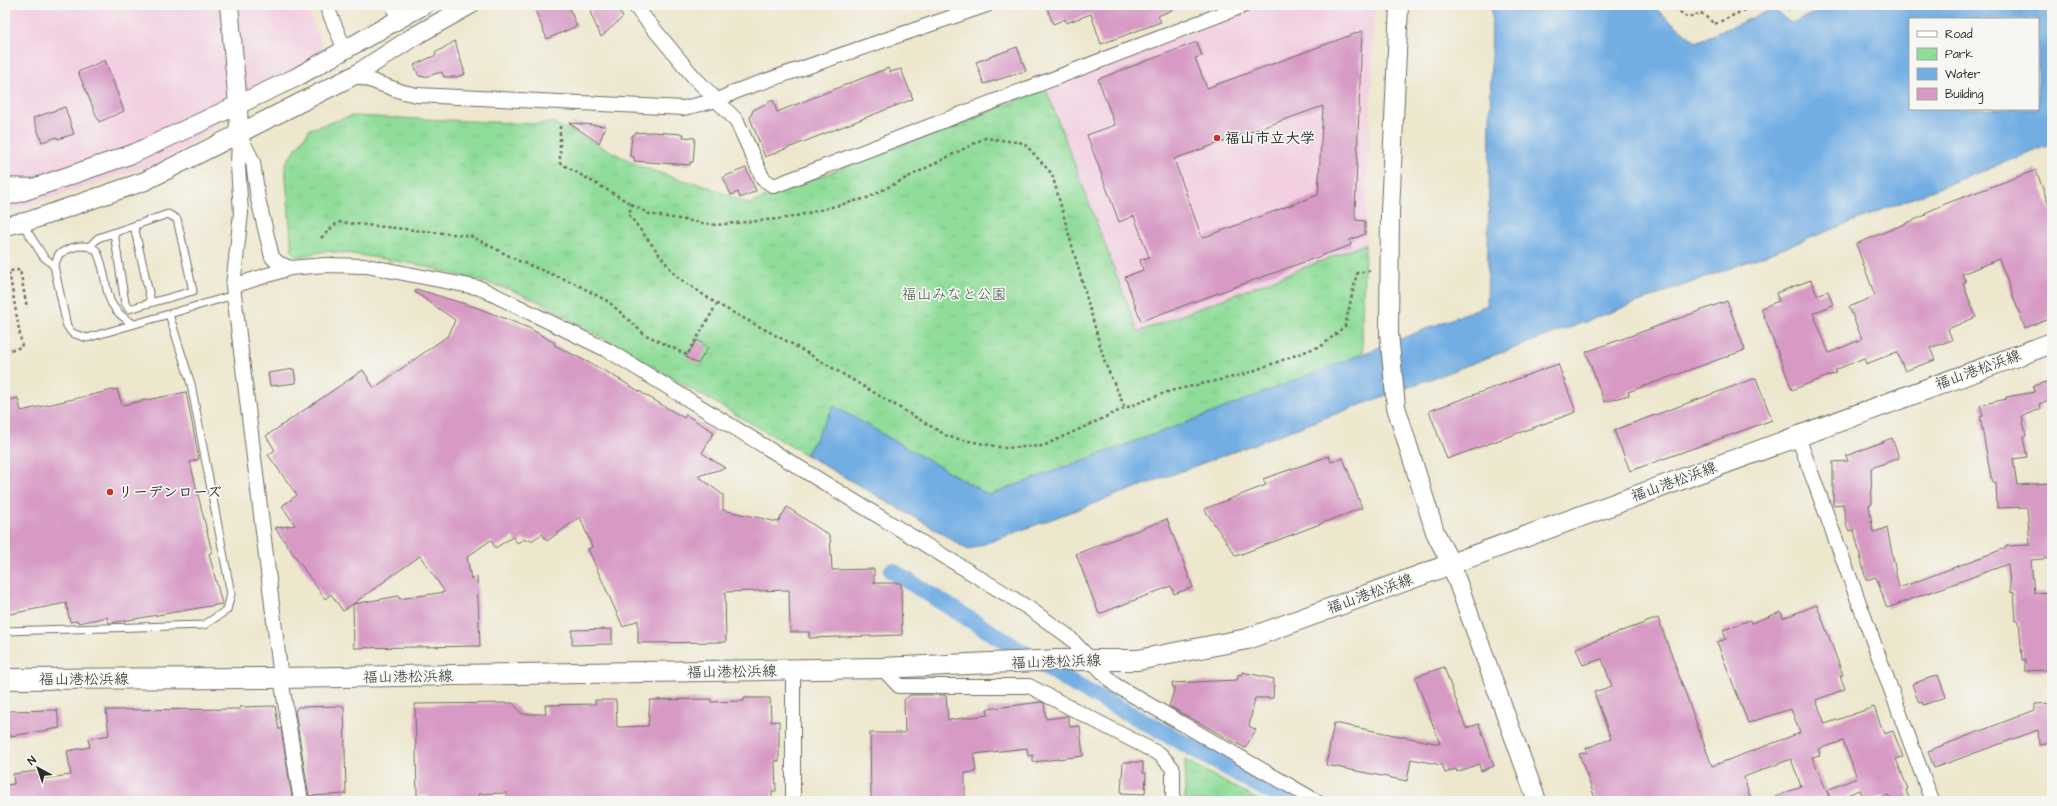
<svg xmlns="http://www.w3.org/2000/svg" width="2057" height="806" font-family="'Architects Daughter','Klee One',sans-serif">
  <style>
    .built { fill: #f2cfe1 }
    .park { fill: url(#park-tufts); stroke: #5e8462 }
    .water { fill: #72ade3; stroke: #4e6c87; fill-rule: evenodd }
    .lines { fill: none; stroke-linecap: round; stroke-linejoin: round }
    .canal { stroke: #72ade3; stroke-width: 17 }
    .building { fill: #d79ac5; fill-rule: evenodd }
    .service-casing { stroke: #6f6d64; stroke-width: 9 }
    .minor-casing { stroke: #6f6d64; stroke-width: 16 }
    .tertiary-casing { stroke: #6f6d64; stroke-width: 20 }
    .secondary-casing { stroke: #6f6d64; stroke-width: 22 }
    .path { stroke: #6f6d64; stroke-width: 2.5; stroke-dasharray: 3 3; stroke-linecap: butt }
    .service { stroke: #fff; stroke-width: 7 }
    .minor { stroke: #fff; stroke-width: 14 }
    .tertiary { stroke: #fff; stroke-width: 18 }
    .secondary { stroke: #fff; stroke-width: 20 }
    .poi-dot { fill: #c8321e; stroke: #f6f6f2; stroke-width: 1.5 }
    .labels { text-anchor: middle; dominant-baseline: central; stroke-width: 3.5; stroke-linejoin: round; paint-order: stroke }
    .poi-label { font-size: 15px; font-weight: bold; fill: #2b2b2b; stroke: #f6f6f2; text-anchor: start }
    .park-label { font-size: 15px; fill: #445847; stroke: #f6f6f2 }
    .street-label { font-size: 15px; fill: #2b2b2b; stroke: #f6f6f2 }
  </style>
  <defs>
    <pattern id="park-tufts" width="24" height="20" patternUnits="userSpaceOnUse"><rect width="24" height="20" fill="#90dd9a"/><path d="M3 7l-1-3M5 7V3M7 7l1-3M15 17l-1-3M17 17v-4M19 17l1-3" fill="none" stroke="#7cbe85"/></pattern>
  </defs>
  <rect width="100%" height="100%" fill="#f6f6f2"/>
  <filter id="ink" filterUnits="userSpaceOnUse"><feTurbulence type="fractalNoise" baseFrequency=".025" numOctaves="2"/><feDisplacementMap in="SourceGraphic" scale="8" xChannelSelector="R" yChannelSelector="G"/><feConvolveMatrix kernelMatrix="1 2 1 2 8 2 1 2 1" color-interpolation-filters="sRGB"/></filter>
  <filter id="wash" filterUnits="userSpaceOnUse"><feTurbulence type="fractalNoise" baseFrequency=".012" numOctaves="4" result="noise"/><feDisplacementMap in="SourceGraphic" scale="16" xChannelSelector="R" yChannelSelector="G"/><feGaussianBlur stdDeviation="0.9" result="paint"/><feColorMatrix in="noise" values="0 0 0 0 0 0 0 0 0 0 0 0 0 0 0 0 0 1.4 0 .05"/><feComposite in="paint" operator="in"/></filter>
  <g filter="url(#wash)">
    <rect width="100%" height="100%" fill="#ede7cd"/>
    <!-- built -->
    <path class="built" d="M5,5H306L324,50L166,160L5,213Z
      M1267,5H1375L1365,244L1138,332L1046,89Z"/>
    <!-- park -->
    <path class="park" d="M1046,89L1138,332L1365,244C1365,281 1360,317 1363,354L1204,416L989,495L834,407L806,455L540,302L509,289L420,265L353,254L325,251L297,257L292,252L285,164L310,129L351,116L538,124L554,123L642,167L678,179L704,185L749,204Z
      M1185,760L1260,801H1185Z"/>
    <!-- water -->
    <path class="water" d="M1492,5H1651L1696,42L1773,9L1791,23L1833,5H2052V144L1782,249L968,550L933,528L806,455L834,406L989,495L1204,416L1487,305ZM1910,19H2038V109H1910Z"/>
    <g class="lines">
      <!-- canal -->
      <path class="canal" d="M892,571L1079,687L1151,725L1287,801"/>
    </g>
    <g id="blocks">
      <!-- building -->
      <path class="building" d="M533,5H568L577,26L547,39Z
        M598,5H615L623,17L601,37L590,12Z
        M1046,5H1184L1158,16L1161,22L1101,44L1091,14L1066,23L1065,19L1053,24Z
        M1362,31L1355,213L1356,220L1365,221V234L1350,240L1351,245L1141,321L1125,277L1143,270L1140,260L1149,257L1134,216L1119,222L1087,135L1115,125L1098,79L1197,42L1202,56L1195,58L1207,88ZM1323,106L1318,195L1202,238L1174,159Z
        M455,41L465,74L456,77H444L442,72L424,77L419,76L414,65L436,55L435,53Z
        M1017,47L1026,71L984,84L976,62Z
        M105,60L124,111L99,122L78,72Z
        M888,68L890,72L901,69L913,99L765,157L750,118L753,110L773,100L777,112Z
        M65,107L74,134L58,139L57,137L42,142L33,118Z
        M569,123L606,126L599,143Z
        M651,132L684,134L683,137L695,138L693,162H690V165L634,161V157L630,156L632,135H634L635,133Z
        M746,168L756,191L740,198L738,192L731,195L723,177Z
        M2036,170L2052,214V318L2025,328L1999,259L1962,274L1966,282L1963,284L1976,317L1948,329L1952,340L1930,348L1935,360L1905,371L1897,352L1866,364L1864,358L1835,370L1836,373L1792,390L1761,308L1779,301L1776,293L1811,280L1817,295L1828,291L1833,305L1813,313L1829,353L1862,339L1849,307L1875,296L1856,244L1926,215L1925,213L1945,204Z
        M416,289L478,308L529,328L555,343L554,345L568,352L607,372L684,418L686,415L714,432L702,453L725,468L698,476L723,495V510L778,522L787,507L830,536L832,570L874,569V583H901L902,635L809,638V632H790L789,590L725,592L726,642L638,643V620L623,627L588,549L592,547L580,517L547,541L542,534L531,541L530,539L526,541L524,539L517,543L513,537L495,548L491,540L467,557L471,579L477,577L480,646L354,648L353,604L399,596V599L445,592L420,556L343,611L331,594L325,599L275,528L295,525L282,506L297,495L268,455L275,450L266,436L363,370L374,388L449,335L455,320L415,292Z
        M1727,301L1745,350L1628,392L1629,395L1604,402L1586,352Z
        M697,340L708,347L698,364L686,357Z
        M1558,364L1576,412L1447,459L1429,411Z
        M294,369L296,383L270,386L268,373Z
        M1756,378L1772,420L1630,471L1614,430Z
        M2052,380V399L2039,404L2041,409L2022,416L2026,436L2023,437L2027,457L2013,459L2017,485L2052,483V558L2031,560L2034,593L2052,592V670L2025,671V660H2022L2019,621H2016L2014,592L2011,593L2008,564L1887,608L1876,577L1866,580L1854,530L1849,531L1848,528H1847L1843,504L1833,505V462L1848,461L1846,456L1892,438L1899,458L1871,468L1872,504L1869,505L1873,532L1887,528L1899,588L2006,548V546L2030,545L2027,507L1997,508L1996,483H1992L1980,417L1983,416L1980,405L2006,399V397L2035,392L2033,386Z
        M117,389L122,405L186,392L199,459L190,462L212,552L209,554L222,604L111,623H109L107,617L79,623L78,621L70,622L66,603L5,615V401L18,398L21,411Z
        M1329,456L1331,462L1343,458L1362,508L1236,556L1204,509L1266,485L1263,479Z
        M1167,519L1193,587L1174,594L1171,586L1099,614L1076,554Z
        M1817,605L1843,675L1840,676L1845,689L1816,700L1825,724L1874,707L1884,734L1893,731L1903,757L1896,759L1908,789L1906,790L1910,801H1891L1888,795L1870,801H1864L1860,790L1831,801L1827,790L1857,778L1843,741L1818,749L1820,755L1812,757L1831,801H1766L1801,786L1791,759L1744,777L1751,801H1596L1579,754L1587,752L1586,748L1611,739L1594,692L1612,686L1602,659L1583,665L1576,648L1658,618L1712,766L1800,733L1791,709L1748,723L1717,642L1726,639L1723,630L1750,620L1751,623L1781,612L1783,618Z
        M612,629V644L572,645V630Z
        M1444,667L1466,728L1479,724L1494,766L1481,771L1479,764L1457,772L1456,769L1445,773L1442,765L1411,759L1407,781L1326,765L1334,723L1440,744L1415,677Z
        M1242,672L1274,679L1273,698H1255L1249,726L1256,730L1245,748L1169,706L1174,690L1172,683L1237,680L1239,674L1242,675Z
        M1938,675L1946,697L1923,705L1922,702L1919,703L1912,684Z
        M910,695H946L948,720L988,715L987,709L1041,702L1044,703L1046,719L1068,716L1070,727L1080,726L1083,756L1033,762V755L1028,756L1027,748L974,754L976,772L965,773V801H871L870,733H905L904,700Z
        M744,698H770L771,722L779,721V761H775L776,791H772V801H507V793L479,794L480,801H430L429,795L417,796L415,704L513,703L522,714H546L545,705L595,704V700H616L617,727L648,726L650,700L711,699V702L744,701Z
        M2052,703V743L2039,745L2038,730L1934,768L1928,751L2035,710V704Z
        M275,706L279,730L281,728L292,797H290L291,801H5V785L14,784L13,774L38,771L39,779L71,775L67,751L90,747L88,739L109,735L106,710L240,709V707Z
        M344,706L346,794L309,796L295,711L298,707Z
        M57,710L60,728L5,737V723L8,722L7,711Z
        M1123,762H1143V773H1146L1145,794L1121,793Z"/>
    </g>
  </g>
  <g filter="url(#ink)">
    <use href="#blocks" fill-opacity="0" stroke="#6f6d64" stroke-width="1"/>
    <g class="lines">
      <!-- service casing -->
      <g class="service-casing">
        <path id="service" d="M22,223L43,256L54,266
          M134,226L151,302
          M90,246L98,238L168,214L177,219L193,291L129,309L125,303L114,233
          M134,324C97,305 112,279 96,250C83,242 71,247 59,254L54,266L67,326L72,333L87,338L234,295
          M5,631L204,625L227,610L231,594L191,384L169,314"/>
      </g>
      <!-- minor casing -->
      <g class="minor-casing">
        <path id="minor" d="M326,5L345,50
          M392,5L399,19
          M634,5L693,76L737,121L763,179L774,186L1245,5
          M355,75L403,92L417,95L684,108L718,100L739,90L987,5
          M239,134L253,162L258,199L272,257L278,263L290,268L325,265L367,266L480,288L609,351L1027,607L1068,636L1115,685L1316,801
          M239,137L238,166L241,213L233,286L281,678L301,801
          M5,185L34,186
          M233,286L290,268
          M1798,437L1932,801
          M882,668L899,686H1029L1161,755L1173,769V801
          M793,671V801"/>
      </g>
      <!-- tertiary casing -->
      <g class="tertiary-casing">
        <path id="tertiary" d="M229,5L238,105L239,134
          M1399,5L1390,212L1389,333L1396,407L1435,532L1451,564L1537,801
          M5,196L19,193L135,153L295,78L424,5
          M5,226L29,221L145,181L355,75L413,37L470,5"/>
      </g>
      <!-- secondary casing -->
      <g class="secondary-casing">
        <path id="secondary" d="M5,679L281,678L882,668L1058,660H1138L1247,639L2052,343"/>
      </g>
      <!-- path -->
      <path class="path" d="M1670,5L1688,18L1701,13L1715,24L1755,5
        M1781,5L1789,9L1799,5
        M560,126V163L649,214L715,225L788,218L867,198L985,138L1024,143L1052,174L1105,363L1125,408
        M632,203L629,215L676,276L717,304L792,344L949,437L1004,448L1043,446L1125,408L1170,391L1242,375L1323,345L1345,326L1357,273L1373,270
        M321,238L338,222L471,236L519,261L574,283L609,302L644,334L687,355L717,304
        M5,351L22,347L9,271L20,270L27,308"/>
      <!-- service -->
      <use href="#service" class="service"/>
      <!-- minor -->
      <use href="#minor" class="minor"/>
      <!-- tertiary -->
      <use href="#tertiary" class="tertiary"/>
      <!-- secondary -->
      <use href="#secondary" class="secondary"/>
    </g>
  </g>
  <!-- markers -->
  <g class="poi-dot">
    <circle cx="1217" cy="138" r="4"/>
    <circle cx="110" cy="492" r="4"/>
  </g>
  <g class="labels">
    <!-- poi labels -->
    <g class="poi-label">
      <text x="1225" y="138">福山市立大学</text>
      <text x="118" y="492">リーデンローズ</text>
    </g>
    <!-- park labels -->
    <g class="park-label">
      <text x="954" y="294">福山みなと公園</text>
    </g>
    <!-- street labels -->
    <g class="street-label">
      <text transform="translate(1978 370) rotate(-20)">福山港松浜線</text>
      <text transform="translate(1674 482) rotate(-20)">福山港松浜線</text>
      <text transform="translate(1370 594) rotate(-20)">福山港松浜線</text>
      <text transform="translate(1056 662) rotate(-2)">福山港松浜線</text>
      <text transform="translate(732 672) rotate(-1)">福山港松浜線</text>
      <text transform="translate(408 677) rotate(-1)">福山港松浜線</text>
      <text x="84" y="679">福山港松浜線</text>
    </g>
  </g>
  <!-- margin -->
  <rect width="2057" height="806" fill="none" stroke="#f6f6f2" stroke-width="20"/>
  <!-- legend -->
  <rect x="1909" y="18" width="130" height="92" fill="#f6f6f2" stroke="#a5a5a2"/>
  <rect x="1917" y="31" width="20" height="6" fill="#ffffff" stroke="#a5a5a2"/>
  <text x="1945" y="38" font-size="12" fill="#2b2b2b">Road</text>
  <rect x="1917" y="48" width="20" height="12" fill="url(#park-tufts)" stroke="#a5a5a2"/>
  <text x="1945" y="58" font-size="12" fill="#2b2b2b">Park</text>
  <rect x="1917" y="68" width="20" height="12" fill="#72ade3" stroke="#a5a5a2"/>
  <text x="1945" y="78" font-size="12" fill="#2b2b2b">Water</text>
  <rect x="1917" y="88" width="20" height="12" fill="#d79ac5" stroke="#a5a5a2"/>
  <text x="1945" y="98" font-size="12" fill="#2b2b2b">Building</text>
  <!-- north arrow -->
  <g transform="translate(38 768) rotate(320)" stroke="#f6f6f2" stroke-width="3" paint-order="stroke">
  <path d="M0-3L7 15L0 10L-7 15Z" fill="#2b2b2b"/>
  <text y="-6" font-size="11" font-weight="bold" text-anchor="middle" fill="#2b2b2b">N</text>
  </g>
</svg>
